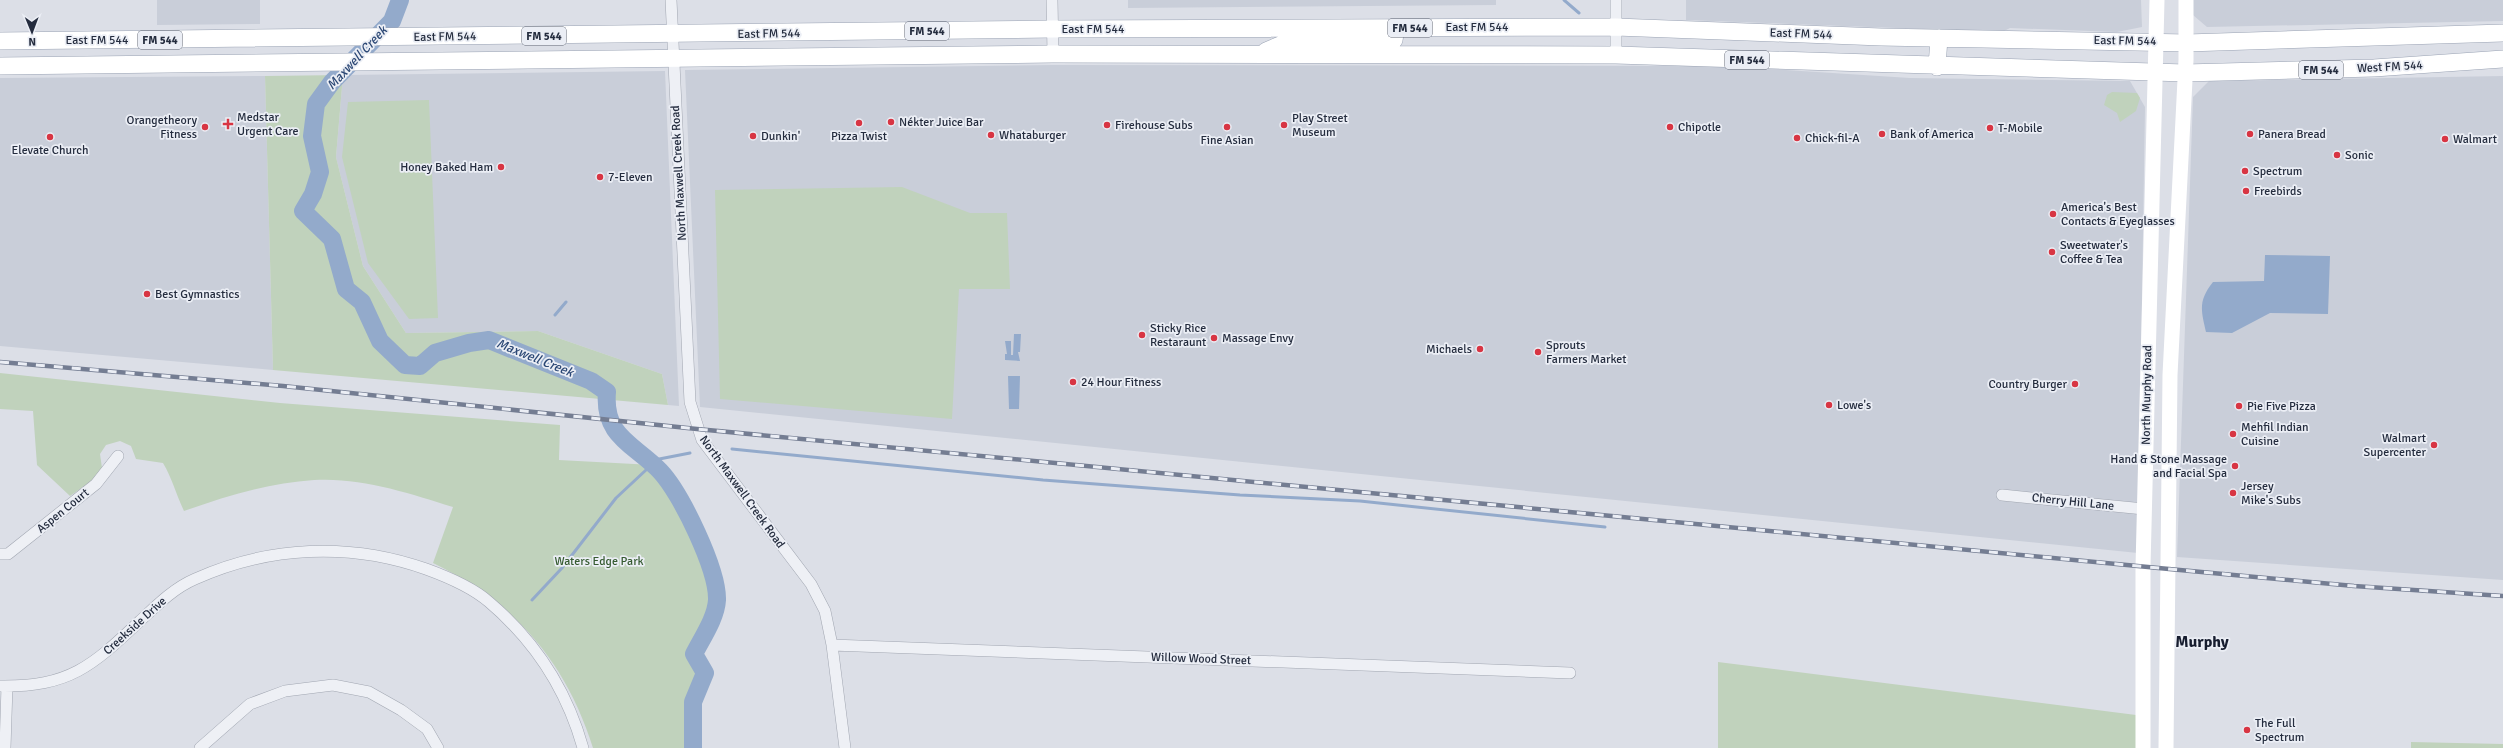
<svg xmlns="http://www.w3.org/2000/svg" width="2503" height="748" font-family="Signika,sans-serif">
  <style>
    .built { fill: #c9ced9 }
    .green { fill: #c0d2bc }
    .water { fill: #93aacb }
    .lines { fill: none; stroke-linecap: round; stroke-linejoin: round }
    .stream { stroke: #93aacb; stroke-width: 3 }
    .river { stroke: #93aacb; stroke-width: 18 }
    .street-casing { stroke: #a1a6b1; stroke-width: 12 }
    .primary-casing { stroke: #9aa3b4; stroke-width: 18 }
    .street { stroke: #eef0f5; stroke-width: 11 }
    .secondary { stroke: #fff; stroke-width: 15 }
    .primary { stroke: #fff; stroke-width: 17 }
    .rail-casing { stroke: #747d92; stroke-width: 4.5 }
    .rail { stroke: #ebeef5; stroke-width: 3; stroke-dasharray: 9; stroke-linecap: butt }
    .poi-dot { fill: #d83543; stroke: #ebeef5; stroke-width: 1.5 }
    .labels { text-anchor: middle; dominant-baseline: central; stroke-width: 3.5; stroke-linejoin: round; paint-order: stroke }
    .shield { fill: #ebeef5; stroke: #606675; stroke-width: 1 }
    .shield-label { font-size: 11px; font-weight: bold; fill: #242c3e }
    .street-label { font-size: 12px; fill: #242c3e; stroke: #ebeef5 }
    .poi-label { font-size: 12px; fill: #242c3e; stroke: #ebeef5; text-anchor: start }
    .park-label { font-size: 12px; fill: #365b31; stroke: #ebeef5 }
    .water-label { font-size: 13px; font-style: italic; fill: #2c4875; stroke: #ebeef5 }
    .district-label { font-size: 16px; font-weight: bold; fill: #171d2f; stroke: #ebeef5 }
  </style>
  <rect width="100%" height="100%" fill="#dcdfe7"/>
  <!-- built -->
  <path class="built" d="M157,0H260V24L157,25Z
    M1128,0H1496V5L1128,8Z
    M1686,0H2141L2142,27L2117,32L2010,28L2002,32L1686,20Z
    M2193,0H2503V21L2207,27L2193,15Z
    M1053,65L1724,66L1910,78L2130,81L2145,107L2138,553L700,407L685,70Z
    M665,71L679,406L668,405L662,374L538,331L406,333L363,266L336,157L343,75Z
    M265,76L273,370L0,346V78Z
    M2503,76V580L2177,557L2193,97L2209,81Z"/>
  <!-- green -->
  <path class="green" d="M343,75L336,157L363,266L406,333L538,331L662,374L668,405L273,370L265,76Z
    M2112,92L2137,93L2140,98L2136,111L2120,122L2117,113L2104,105L2107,95Z
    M429,100L438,318L409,319L368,263L342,157L348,102Z
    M902,187L970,213H1007L1010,289H959L952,419L720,399L715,190Z
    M0,373L280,403L560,425L559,460L653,465L661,472L701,538L704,555L714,581L717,601L711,620L694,653L705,673L693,702V748H593C566,662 515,603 433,563L453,507C409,493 360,477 314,480C268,483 226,496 184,511C176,494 172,478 163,463L136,459L131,446L120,441L106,445L100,454L102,468L96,478L70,496L37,465L33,411L0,409Z
    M1718,662L2136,715V748H1718Z
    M2411,742L2503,744V748H2411Z"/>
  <!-- water -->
  <path class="water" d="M2265,255L2330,256L2328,314L2270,313L2232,333L2206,332C2201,310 2198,301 2213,282L2264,281Z
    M1014,334H1021L1020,352H1018L1020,361L1005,360V354H1007L1005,341H1011V355H1013Z
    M1008,376H1020L1019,409H1009Z"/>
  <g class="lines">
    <!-- stream -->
    <path class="stream" d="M1564,0L1579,13
      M555,315L566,302
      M732,449L1043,480L1240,495L1360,501L1605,527
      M532,600L562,568L616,498L646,470L649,461L690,453"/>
    <!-- river -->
    <path class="river" d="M400,0L392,21L332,82L316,104L312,136L320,172L313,194L303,211L332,239L346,289L362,302L380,341L405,365L420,366L435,353L469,343L489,340L591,381L607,392C603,437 634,444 660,471C681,493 718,570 717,600C716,618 702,638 694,654L705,673L693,702V748"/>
    <!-- street casing -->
    <g class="street-casing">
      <path id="street" d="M671,0L690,402L702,440L811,584L825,611L832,645L845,748
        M1052,0L1053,54
        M1616,0V55
        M2002,495L2144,509
        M0,554H8L96,484L118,456
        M832,645L1570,673
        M0,686C70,687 92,666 141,620C157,605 174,588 195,579C268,546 350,542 426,569C448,577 472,587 489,602C535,641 567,691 583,748
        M5,748L7,686
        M200,748L250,704L285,691L333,685L369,692L401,710L427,729L438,748"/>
    </g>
    <!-- primary casing -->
    <g class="primary-casing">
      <path id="primary" d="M0,41L1052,29L1616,27L1881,37L2187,43L2503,33
        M1266,51L1285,43L1394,40L1396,28
        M0,66L1053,54L1616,55L2185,73L2374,68L2503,59
        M1937,67L1939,38"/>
    </g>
    <!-- street -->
    <use href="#street" class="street"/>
    <!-- secondary -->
    <path class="secondary" d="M2143,748V567L2157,0
      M2166,748L2170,375L2186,60V0"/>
    <!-- primary -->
    <use href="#primary" class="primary"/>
    <!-- rail casing -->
    <g class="rail-casing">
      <path id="rail" d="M0,362L283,386L697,429L2169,569L2354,586L2503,596"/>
    </g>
    <!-- rail -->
    <use href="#rail" class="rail"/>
  </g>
  <!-- markers -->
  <g class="poi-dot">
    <circle cx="891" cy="122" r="4"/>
    <circle cx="859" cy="123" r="4"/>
    <path d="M226 118h4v4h4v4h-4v4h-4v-4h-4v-4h4z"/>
    <circle cx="1107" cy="125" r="4"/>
    <circle cx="1284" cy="125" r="4"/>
    <circle cx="205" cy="127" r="4"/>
    <circle cx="1227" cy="127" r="4"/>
    <circle cx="1670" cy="127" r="4"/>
    <circle cx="1990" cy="128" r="4"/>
    <circle cx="1882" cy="134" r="4"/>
    <circle cx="2250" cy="134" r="4"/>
    <circle cx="991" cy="135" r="4"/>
    <circle cx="753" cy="136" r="4"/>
    <circle cx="50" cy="137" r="4"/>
    <circle cx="1797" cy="138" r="4"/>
    <circle cx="2445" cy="139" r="4"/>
    <circle cx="2337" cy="155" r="4"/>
    <circle cx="501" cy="167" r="4"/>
    <circle cx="2245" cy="171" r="4"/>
    <circle cx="600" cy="177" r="4"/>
    <circle cx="2246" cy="191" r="4"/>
    <circle cx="2053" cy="214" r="4"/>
    <circle cx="2052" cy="252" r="4"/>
    <circle cx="147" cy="294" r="4"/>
    <circle cx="1142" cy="335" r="4"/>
    <circle cx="1214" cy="338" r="4"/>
    <circle cx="1480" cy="349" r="4"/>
    <circle cx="1538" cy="352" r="4"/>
    <circle cx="1073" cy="382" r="4"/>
    <circle cx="2075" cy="384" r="4"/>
    <circle cx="1829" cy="405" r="4"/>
    <circle cx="2239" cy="406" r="4"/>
    <circle cx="2233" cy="434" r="4"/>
    <circle cx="2434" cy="445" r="4"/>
    <circle cx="2235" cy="466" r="4"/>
    <circle cx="2233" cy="493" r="4"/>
    <circle cx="2247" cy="730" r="4"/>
  </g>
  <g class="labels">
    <!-- shield labels -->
    <g class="shield">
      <rect x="1388" y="19" width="44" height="18" rx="3"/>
      <rect x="905" y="22" width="44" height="18" rx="3"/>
      <rect x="522" y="27" width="44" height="18" rx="3"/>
      <rect x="138" y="31" width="44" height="18" rx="3"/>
      <rect x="1725" y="51" width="44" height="18" rx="3"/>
      <rect x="2299" y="61" width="44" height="18" rx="3"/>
    </g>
    <g class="shield-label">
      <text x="1410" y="28">FM 544</text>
      <text x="927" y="31">FM 544</text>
      <text x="544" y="36">FM 544</text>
      <text x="160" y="40">FM 544</text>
      <text x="1747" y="60">FM 544</text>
      <text x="2321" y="70">FM 544</text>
    </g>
    <!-- street labels -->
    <g class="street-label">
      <text x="1477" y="27">East FM 544</text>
      <text x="1093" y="29">East FM 544</text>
      <text transform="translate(769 34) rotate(-1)">East FM 544</text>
      <text transform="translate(1801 34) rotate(2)">East FM 544</text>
      <text transform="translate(445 37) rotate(-1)">East FM 544</text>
      <text x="97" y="40">East FM 544</text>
      <text transform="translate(2125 41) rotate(1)">East FM 544</text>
      <text transform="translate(2390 67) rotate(-3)">West FM 544</text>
      <text transform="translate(679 173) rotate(-93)">North Maxwell Creek Road</text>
      <text transform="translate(2147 395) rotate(-89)">North Murphy Road</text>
      <text transform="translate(742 492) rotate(54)">North Maxwell Creek Road</text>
      <text transform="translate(2073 502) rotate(6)">Cherry Hill Lane</text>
      <text transform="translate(63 511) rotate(-39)">Aspen Court</text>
      <text transform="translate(135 626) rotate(-42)">Creekside Drive</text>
      <text transform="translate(1201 659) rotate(2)">Willow Wood Street</text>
    </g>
    <!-- poi labels -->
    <g class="poi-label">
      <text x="237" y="117">Medstar<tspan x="237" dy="14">Urgent Care</tspan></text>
      <text x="1292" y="118">Play Street<tspan x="1292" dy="14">Museum</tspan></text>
      <text x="197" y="120" text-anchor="end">Orangetheory<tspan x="197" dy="14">Fitness</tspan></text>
      <text x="899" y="122">Nékter Juice Bar</text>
      <text x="1115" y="125">Firehouse Subs</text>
      <text x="1678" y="127">Chipotle</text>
      <text x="1998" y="128">T-Mobile</text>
      <text x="1890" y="134">Bank of America</text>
      <text x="2258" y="134">Panera Bread</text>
      <text x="999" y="135">Whataburger</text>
      <text x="761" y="136">Dunkin'</text>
      <text x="859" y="136" text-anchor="middle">Pizza Twist</text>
      <text x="1805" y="138">Chick-fil-A</text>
      <text x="2453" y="139">Walmart</text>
      <text x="1227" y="140" text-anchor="middle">Fine Asian</text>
      <text x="50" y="150" text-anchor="middle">Elevate Church</text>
      <text x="2345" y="155">Sonic</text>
      <text x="493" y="167" text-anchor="end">Honey Baked Ham</text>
      <text x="2253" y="171">Spectrum</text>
      <text x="608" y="177">7-Eleven</text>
      <text x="2254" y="191">Freebirds</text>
      <text x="2061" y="207">America's Best<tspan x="2061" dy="14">Contacts &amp; Eyeglasses</tspan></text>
      <text x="2060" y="245">Sweetwater's<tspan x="2060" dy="14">Coffee &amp; Tea</tspan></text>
      <text x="155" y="294">Best Gymnastics</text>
      <text x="1150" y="328">Sticky Rice<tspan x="1150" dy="14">Restaraunt</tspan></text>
      <text x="1222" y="338">Massage Envy</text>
      <text x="1546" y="345">Sprouts<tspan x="1546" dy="14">Farmers Market</tspan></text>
      <text x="1472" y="349" text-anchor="end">Michaels</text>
      <text x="1081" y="382">24 Hour Fitness</text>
      <text x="2067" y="384" text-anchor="end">Country Burger</text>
      <text x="1837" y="405">Lowe's</text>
      <text x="2247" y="406">Pie Five Pizza</text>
      <text x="2241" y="427">Mehfil Indian<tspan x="2241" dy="14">Cuisine</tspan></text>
      <text x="2426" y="438" text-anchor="end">Walmart<tspan x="2426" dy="14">Supercenter</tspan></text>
      <text x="2227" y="459" text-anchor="end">Hand &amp; Stone Massage<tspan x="2227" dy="14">and Facial Spa</tspan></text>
      <text x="2241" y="486">Jersey<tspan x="2241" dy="14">Mike's Subs</tspan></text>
      <text x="2255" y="723">The Full<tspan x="2255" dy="14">Spectrum</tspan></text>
    </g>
    <!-- park labels -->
    <g class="park-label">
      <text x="599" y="561">Waters Edge Park</text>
    </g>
    <!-- water labels -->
    <g class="water-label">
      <text transform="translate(357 58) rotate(-47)">Maxwell Creek</text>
      <text transform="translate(535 358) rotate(22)">Maxwell Creek</text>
    </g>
    <!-- district labels -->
    <g class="district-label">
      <text x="2202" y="642">Murphy</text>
    </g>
  </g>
  <!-- north arrow -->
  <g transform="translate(32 32) rotate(179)" stroke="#ebeef5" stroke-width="3" paint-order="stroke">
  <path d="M0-3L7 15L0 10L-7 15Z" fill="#242c3e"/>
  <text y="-6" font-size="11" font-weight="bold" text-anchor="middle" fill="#242c3e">N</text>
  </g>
</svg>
